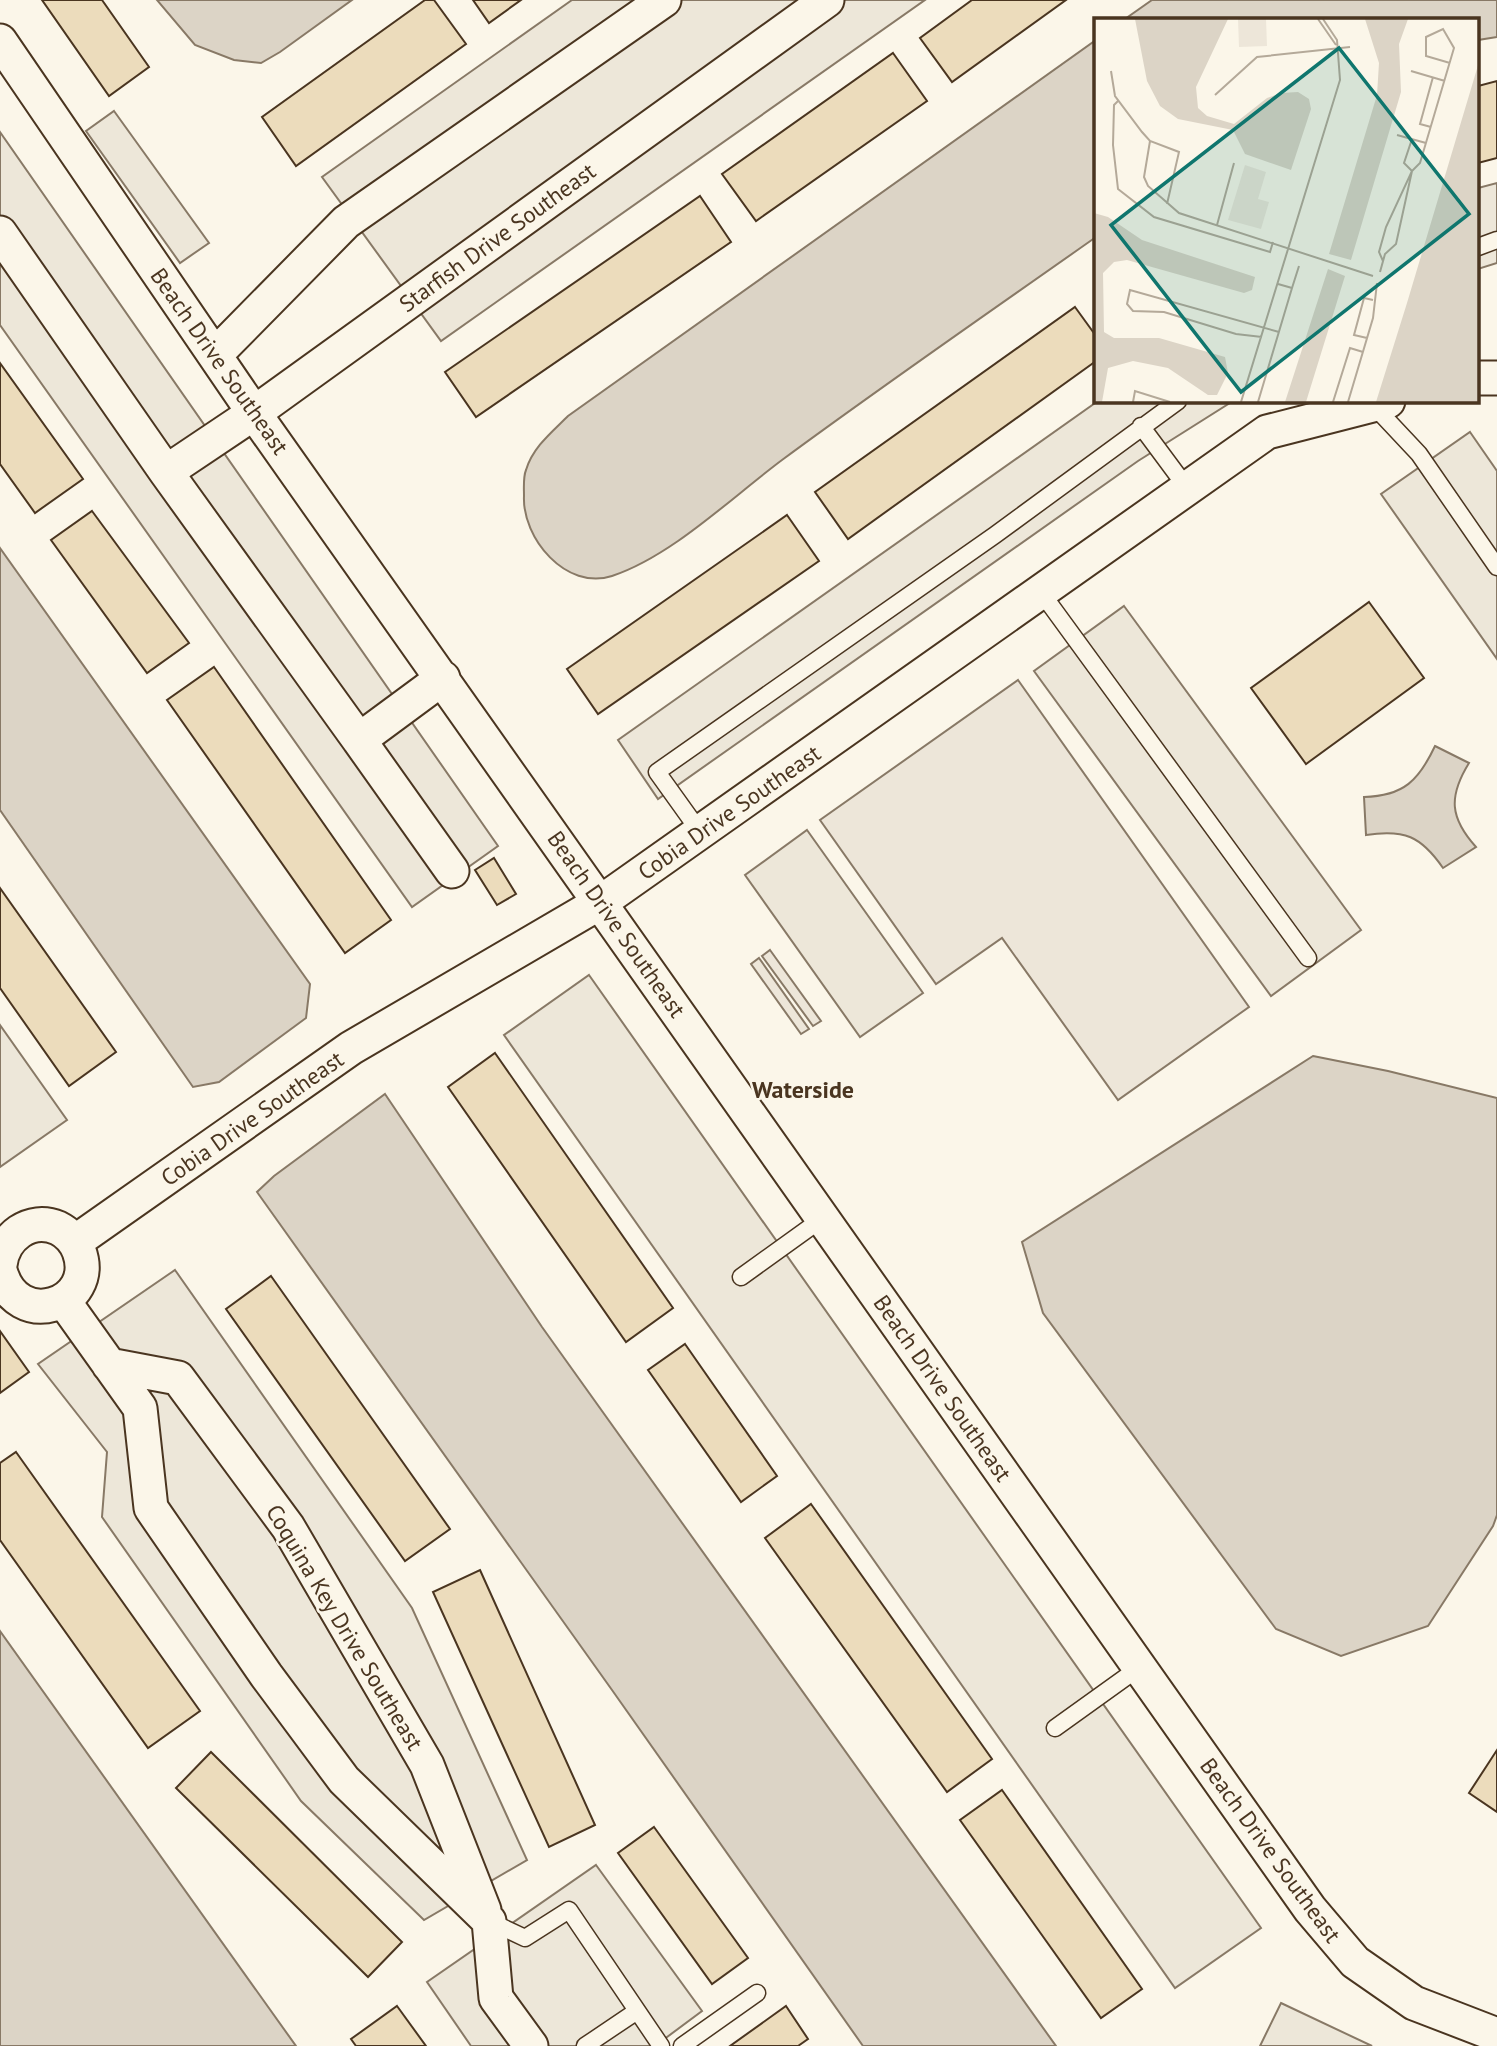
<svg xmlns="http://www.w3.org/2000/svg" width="1497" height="2046" font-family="'PT Sans',sans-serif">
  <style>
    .green { fill: #ede6d9; stroke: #887966; stroke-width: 2 }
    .parking { fill: #ede7d9; stroke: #887966; stroke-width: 2 }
    .water { fill: #dcd4c6; stroke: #887966; stroke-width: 2 }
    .building { fill: #ecdcbc; stroke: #4a3520; stroke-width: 2 }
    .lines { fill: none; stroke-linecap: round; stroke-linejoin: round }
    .service-casing { stroke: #4a3520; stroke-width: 19 }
    .minor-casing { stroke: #4a3520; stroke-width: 37 }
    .service { stroke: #fbf6e9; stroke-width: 16 }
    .minor { stroke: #fbf6e9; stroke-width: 33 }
    .labels { text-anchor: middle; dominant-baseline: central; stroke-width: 5; stroke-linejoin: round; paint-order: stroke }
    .street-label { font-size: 23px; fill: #4a3520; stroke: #fbf6e9 }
    .neighbourhood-label { font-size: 24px; font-weight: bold; fill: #4a3520; stroke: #fbf6e9 }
    .inset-road { fill: none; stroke: #b4a999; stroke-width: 2 }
    .view { fill: #0f766e; fill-opacity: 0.15; stroke: #0f766e; stroke-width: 3.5 }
    .inset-edge { fill: none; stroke: #4a3520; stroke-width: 3.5 }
  </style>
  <rect width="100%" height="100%" fill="#fbf6e9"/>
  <!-- green -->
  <path class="green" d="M1018,680L1249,1007L1118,1100L1002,938L936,984L820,820Z
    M770,950L821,1021L813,1026L762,956Z
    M759,958L809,1029L801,1034L751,964Z"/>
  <!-- parking -->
  <path class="parking" d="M572,0H925L441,341L322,177Z
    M114,111L209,243L180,263L86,131Z
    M0,132L498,846L412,907L0,325Z
    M1497,183V263L1478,269V188Z
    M1098,401H1233L1138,461L658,799L618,740Z
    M1470,432L1497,471V659L1381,494Z
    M1124,606L1361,930L1271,996L1034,671Z
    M807,830L923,993L860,1037L745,875Z
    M589,975L1261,1928L1175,1988L504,1035Z
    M0,1025L67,1120L0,1167Z
    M175,1270L412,1608L527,1860L424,1920L301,1801L102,1517L107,1452L38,1364Z
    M596,1865L702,2011L655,2046H471L427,1982Z
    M1281,2003L1372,2046H1260Z"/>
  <!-- water -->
  <path class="water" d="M157,0H352L280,52L261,63L234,60L195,45Z
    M1152,0H1497V37L1478,40V19H1125Z
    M1096,40V237C991,311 885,384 782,460C731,498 672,556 612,576C566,591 522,538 524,496C524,488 523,477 526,470C533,447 552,432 568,416Z
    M0,548L310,984L306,1018L219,1082L193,1087L0,810Z
    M1435,746L1469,763C1448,797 1450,818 1476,847L1443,868C1421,836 1404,829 1366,835L1364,797C1404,796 1419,780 1435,746Z
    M1313,1056L1388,1071L1497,1098V1515L1493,1526L1428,1626L1341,1656L1276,1629L1043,1313L1022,1242Z
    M385,1094L542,1327L1056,2046H863L612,1690L257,1192L274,1176Z
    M0,1631L296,2046H0Z"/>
  <!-- building -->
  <path class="building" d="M42,0H102L149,67L109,96Z
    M425,0H434L466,44L296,166L262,117Z
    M473,0H521L489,23Z
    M972,0H1066L952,82L920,38Z
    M893,53L927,101L756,221L722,174Z
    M1497,81V158L1478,163V86Z
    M700,196L731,242L476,417L445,372Z
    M1075,307L1096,336V361L848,539L815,492Z
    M0,363L83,479L35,513L0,464Z
    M92,511L189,643L147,673L51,540Z
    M787,515L819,561L598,714L567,669Z
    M1369,602L1424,678L1306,764L1251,688Z
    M214,667L391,920L345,953L167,700Z
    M494,858L516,894L497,905L475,870Z
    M0,888L116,1052L69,1086L0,988Z
    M495,1053L673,1308L626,1342L448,1087Z
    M271,1276L450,1529L405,1561L226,1309Z
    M0,1331L29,1372L0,1393Z
    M685,1344L777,1476L741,1502L648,1370Z
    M16,1452L200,1711L148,1748L0,1540V1463Z
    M811,1504L992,1759L947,1792L765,1538Z
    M480,1570L595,1825L549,1847L433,1592Z
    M1497,1750V1812L1469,1793Z
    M211,1752L402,1942L368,1977L176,1788Z
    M1002,1790L1142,1989L1101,2018L960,1820Z
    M654,1827L748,1958L712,1984L618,1853Z
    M397,2006L426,2046H356L351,2039Z
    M786,2006L808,2039L798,2046H730Z"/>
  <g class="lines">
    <!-- service casing -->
    <g class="service-casing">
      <path id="service" d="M1478,247L1497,240
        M1373,405L1419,454L1497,567
        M1141,426L1187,488
        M1041,592L1308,958
        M700,832L657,772L995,535L1178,401
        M741,1277L823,1218
        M1055,1728L1140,1667
        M489,1921L525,1938L569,1910L661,2046
        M585,2046L637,2011
        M682,2046L757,1993"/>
    </g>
    <!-- minor casing -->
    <g class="minor-casing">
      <path id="minor" d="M0,41L254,413L1310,1909L1355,1962L1414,2003L1497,2035
        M0,233L166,472L359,740L443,678
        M215,355L346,222L664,0
        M1478,378H1497
        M166,472L254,413L827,0
        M359,740L452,871
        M75,1242L351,1048L601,902L1267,432L1388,401
        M0,1265C3,1237 30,1216 58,1228C68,1233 75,1241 79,1251C99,1305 16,1333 0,1270
        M63,1300L140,1408L151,1508L266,1675L344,1780L489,1921L496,1998L531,2046
        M109,1365L178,1378L288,1527L427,1765L484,1910"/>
    </g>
    <!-- service -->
    <use href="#service" class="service"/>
    <!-- minor -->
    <use href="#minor" class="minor"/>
  </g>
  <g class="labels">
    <!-- street labels -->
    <g class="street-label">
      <text transform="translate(497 237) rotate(-36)">Starfish Drive Southeast</text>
      <text transform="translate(220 361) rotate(55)">Beach Drive Southeast</text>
      <text transform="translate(729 812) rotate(-35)">Cobia Drive Southeast</text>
      <text transform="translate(617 924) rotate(55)">Beach Drive Southeast</text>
      <text transform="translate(252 1118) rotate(-35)">Cobia Drive Southeast</text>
      <text transform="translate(943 1388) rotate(55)">Beach Drive Southeast</text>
      <text transform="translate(345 1627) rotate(59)">Coquina Key Drive Southeast</text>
      <text transform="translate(1271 1850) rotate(54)">Beach Drive Southeast</text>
    </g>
    <!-- neighbourhood labels -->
    <g class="neighbourhood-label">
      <text x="803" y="1089">Waterside</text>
    </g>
  </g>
  <!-- overview -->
  <g transform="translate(1094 18)">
    <rect width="385" height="385" fill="#fbf6e9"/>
    <path d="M144,1H172L173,28L145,29ZM151,147L172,154L164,181L175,184L167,211L134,202Z" fill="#ede6d9"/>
    <path d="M41,1H134L102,69L104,90L113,98L140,106L173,80L187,75L204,74L215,81L217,91L197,152L151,136L139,112L84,101L66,88L53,63ZM271,1H314L305,26L307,74L257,242L235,236L283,77L285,45ZM385,44V384H282L313,285ZM0,195L14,199L48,222L161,259L158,272L150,275L33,242L20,244L9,255L10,314L20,320H65L131,339L134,355L123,377H114L74,350L39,343L14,350L8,384H0ZM234,251L251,258L212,384H191Z" fill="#dcd4c6"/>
    <path class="inset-road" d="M224,1L242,27M17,53L21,78L48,114L56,123L85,134L73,186M317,53L351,63M121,77L163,39L256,29M24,83L20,87L19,127L24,171L60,199L176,234L179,224M337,109L326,106L339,59M303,117L332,125M56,123L50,159L54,168L85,195L279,258M123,207L140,145M289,243L285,234L292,209L318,153L310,145L318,121M286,254L291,236L302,226L318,153L326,145L360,30L349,11L332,19V38L356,45M198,270L205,248M168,319L142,316L70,294L39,293L33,286L36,272L185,314M273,320L260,317L270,280L279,282M39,384L41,373L76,384M147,384L246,62L243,22L229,1M164,384L198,270L184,266M239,384L256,330L269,334M254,384L279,300L283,265"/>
    <path class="view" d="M245,30L375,196L147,374L17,207Z"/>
    <rect width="385" height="385" class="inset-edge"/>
  </g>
</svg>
